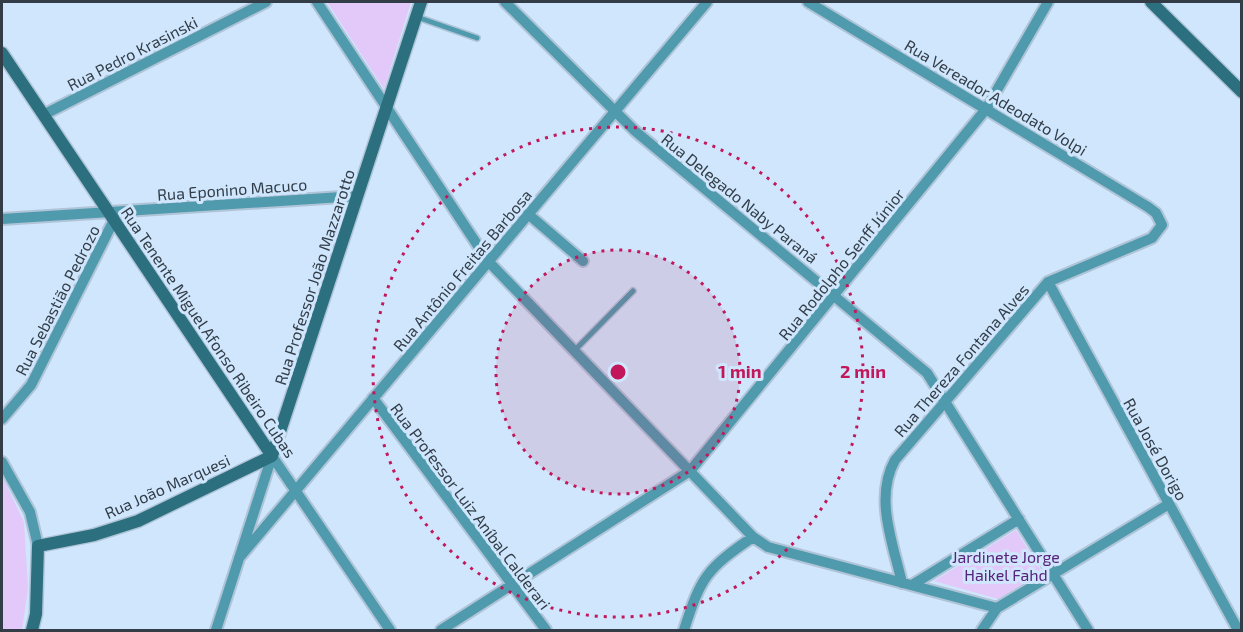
<svg xmlns="http://www.w3.org/2000/svg" width="1243" height="632" font-family="'Exo 2',sans-serif">
  <style>
    .green { fill: #e3c9fa }
    .lines { fill: none; stroke-linecap: round; stroke-linejoin: round }
    .lane-casing { stroke: #b0c4d8; stroke-width: 8 }
    .street-casing { stroke: #b0c4d8; stroke-width: 14 }
    .secondary-casing { stroke: #b0c4d8; stroke-width: 15 }
    .lane { stroke: #509aad; stroke-width: 5 }
    .street { stroke: #509aad; stroke-width: 10 }
    .secondary { stroke: #2c7080; stroke-width: 12 }
    .ring { fill: none; stroke: #c2185b; stroke-width: 3; stroke-dasharray: 3 6 }
    .labels { text-anchor: middle; dominant-baseline: central; stroke-width: 6; stroke-linejoin: round; paint-order: stroke }
    .street-label { font-size: 16px; fill: #323d48; stroke: #cfe6fc }
    .park-label { font-size: 16px; fill: #57227a; stroke: #cfe6fc }
    .centre { fill: #c2185b; stroke: #cfe6fc; stroke-width: 3 }
    .ring-label { font-size: 18px; text-anchor: middle; font-weight: bold; fill: #c2185b; stroke: #cfe6fc; stroke-width: 6; stroke-linejoin: round; paint-order: stroke }
  </style>
  <rect width="100%" height="100%" fill="#cfe6fc"/>
  <!-- green -->
  <path class="green" d="M327,2H411L384,89Z
    M2,476L24,522L28,589L22,630H2Z
    M1016,530L1042,572L998,599L934,581Z"/>
  <g class="lines">
    <!-- lane casing -->
    <g class="lane-casing">
      <path id="lane" d="M417,17L477,38
        M574,351L633,291"/>
    </g>
    <!-- street casing -->
    <g class="street-casing">
      <path id="street" d="M317,2L488,261L753,537L768,547L997,608
        M505,2L635,131L927,373L1088,630
        M808,2L1148,207L1156,213L1162,225L1152,238L1048,282L895,460C874,498 893,543 902,583
        M43,115L266,2
        M528,214L583,261
        M2,219L357,196
        M1048,282L1238,630
        M373,398L546,630
        M2,419L31,385L114,220
        M272,456L390,630
        M2,462L30,512L38,546
        M239,558L707,2
        M912,585L1019,519
        M216,630L272,456
        M441,630L690,471L986,109L1048,2
        M684,630C701,577 706,569 753,537
        M982,630L997,608L1169,504"/>
    </g>
    <!-- secondary casing -->
    <g class="secondary-casing">
      <path id="secondary" d="M1151,2L1242,92
        M2,53L272,456
        M272,456L421,2
        M32,630L36,614L38,546L94,535L138,521L272,456"/>
    </g>
    <!-- lane -->
    <use href="#lane" class="lane"/>
    <!-- street -->
    <use href="#street" class="street"/>
    <!-- secondary -->
    <use href="#secondary" class="secondary"/>
  </g>
  <!-- distance rings -->
  <circle cx="618" cy="372" r="122" fill="#c2185b" fill-opacity=".12"/>
  <g class="ring">
    <circle cx="618" cy="372" r="122"/>
    <circle cx="618" cy="372" r="245"/>
  </g>
  <g class="labels">
    <!-- street labels -->
    <g class="street-label">
      <text transform="translate(132 53) rotate(-27)">Rua Pedro Krasinski</text>
      <text transform="translate(996 97) rotate(31)">Rua Vereador Adeodato Volpi</text>
      <text transform="translate(232 189) rotate(-4)">Rua Eponino Macuco</text>
      <text transform="translate(740 198) rotate(39)">Rua Delegado Naby Paraná</text>
      <text transform="translate(841 264) rotate(-51)">Rua Rodolpho Senff Júnior</text>
      <text transform="translate(462 270) rotate(-50)">Rua Antônio Freitas Barbosa</text>
      <text transform="translate(314 277) rotate(-72)">Rua Professor João Mazzarotto</text>
      <text transform="translate(57 300) rotate(-63)">Rua Sebastião Pedrozo</text>
      <text transform="translate(209 332) rotate(56)">Rua Tenente Miguel Afonso Ribeiro Cubas</text>
      <text transform="translate(961 360) rotate(-49)">Rua Thereza Fontana Alves</text>
      <text transform="translate(1156 449) rotate(61)">Rua José Dorigo</text>
      <text transform="translate(167 486) rotate(-24)">Rua João Marquesi</text>
      <text transform="translate(471 506) rotate(53)">Rua Professor Luiz Aníbal Calderari</text>
    </g>
    <!-- park labels -->
    <g class="park-label">
      <text x="1006" y="556">Jardinete Jorge<tspan x="1006" dy="18">Haikel Fahd</tspan></text>
    </g>
  </g>
  <circle cx="618" cy="372" r="9" class="centre"/>
  <g class="ring-label">
    <text x="740" y="378">1 min</text>
    <text x="863" y="378">2 min</text>
  </g>
  <!-- border -->
  <rect width="1243" height="632" fill="none" stroke="#323d48" stroke-width="6"/>
</svg>
